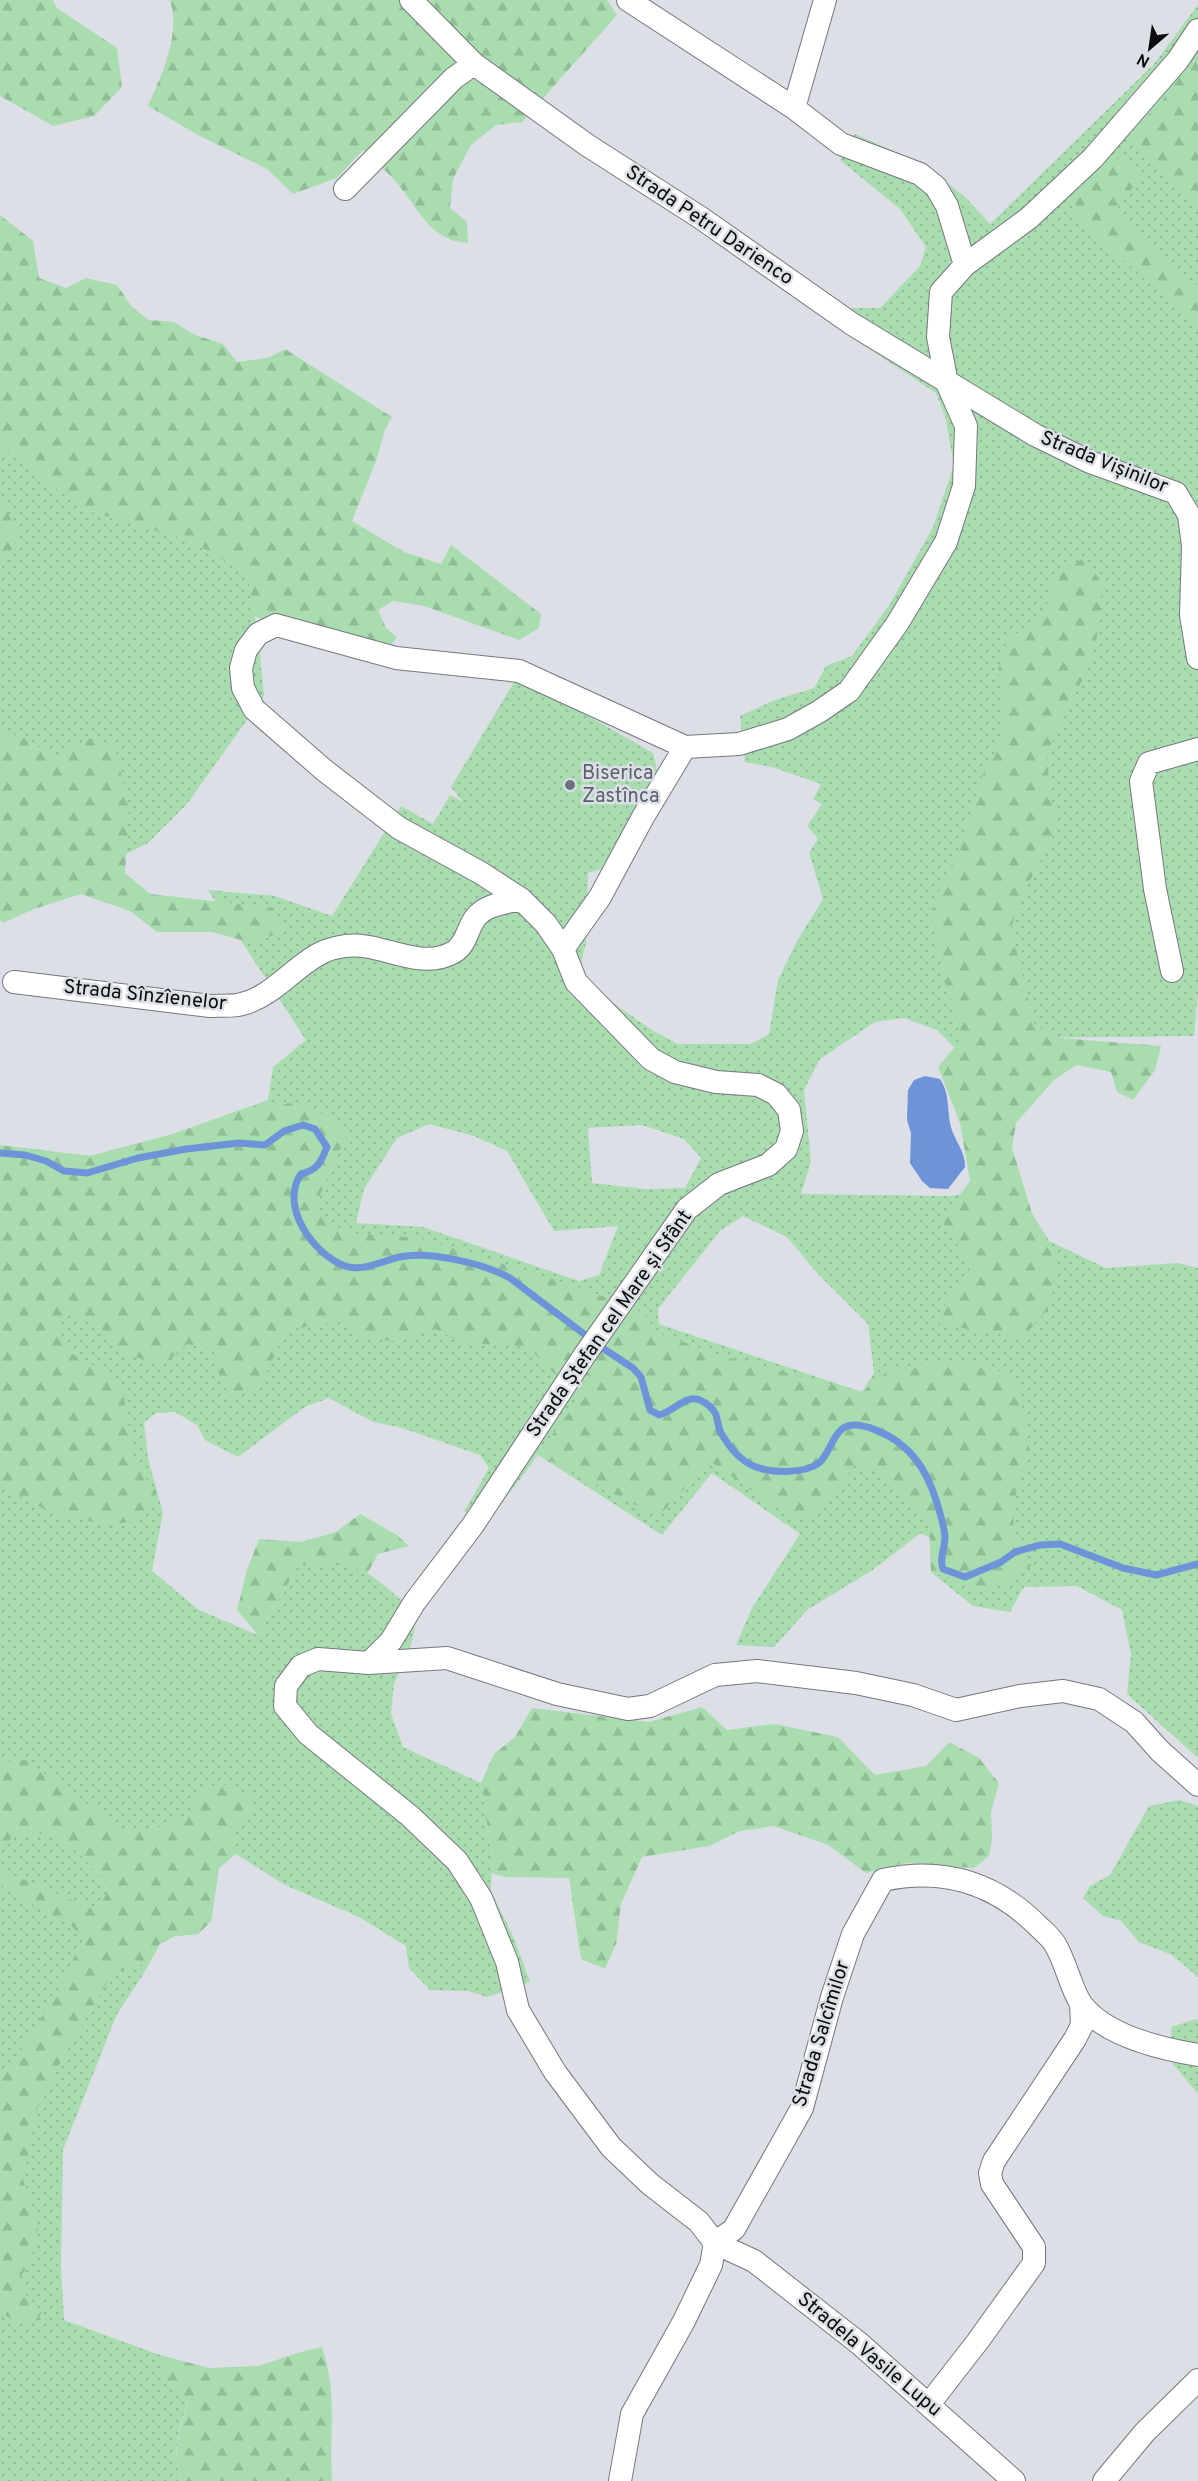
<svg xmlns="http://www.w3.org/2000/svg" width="1198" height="2481" font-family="Overpass,sans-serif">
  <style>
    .grass { fill: url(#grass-dots); fill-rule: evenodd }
    .forest { fill: url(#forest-firs) }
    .water { fill: #6e93d9 }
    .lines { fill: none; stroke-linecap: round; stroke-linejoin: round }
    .stream { stroke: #6e93d9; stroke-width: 7 }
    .minor-casing { stroke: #75777e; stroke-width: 24 }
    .minor { stroke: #fff; stroke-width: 22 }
    .worship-dot { fill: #6b7280; stroke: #dddfe7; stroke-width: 2 }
    .labels { text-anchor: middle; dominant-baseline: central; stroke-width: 5; stroke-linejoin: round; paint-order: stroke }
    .street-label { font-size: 20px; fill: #0b0c0e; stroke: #dddfe7 }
    .worship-label { font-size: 20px; fill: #5b616d; stroke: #dddfe7; text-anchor: start }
  </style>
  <defs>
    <pattern id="grass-dots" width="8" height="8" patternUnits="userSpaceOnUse" patternTransform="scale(1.5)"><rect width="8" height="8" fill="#a9ddb0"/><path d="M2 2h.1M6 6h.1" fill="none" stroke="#90bc96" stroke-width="1.8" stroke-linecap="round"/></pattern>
    <pattern id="forest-firs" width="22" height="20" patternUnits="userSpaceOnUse" patternTransform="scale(1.5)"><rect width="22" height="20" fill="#a9ddb0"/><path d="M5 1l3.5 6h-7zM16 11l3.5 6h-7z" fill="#90bc96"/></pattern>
  </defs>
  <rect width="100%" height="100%" fill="#dddfe7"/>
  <!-- grass -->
  <path class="grass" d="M1198,5V994L1194,1036L1028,1038L998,1135L1015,1186L1049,1241L1106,1268L1177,1263L1198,1268V1758L1127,1694L1131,1654L1122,1610L1077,1586L1024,1587L1010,1612L973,1606L931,1572L930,1538L921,1533L871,1571L807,1610L774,1647L736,1645L752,1608L800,1534L712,1473L662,1535L538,1455L490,1519L464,1512L489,1468L480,1455L399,1427L373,1422L329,1398L305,1407L238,1457L205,1440L197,1425L175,1412L156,1413L144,1423L148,1458L163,1513L152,1571L199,1610L258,1635L298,1566C315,1564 338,1561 354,1566C374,1574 403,1601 417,1616L411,1645L394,1684L391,1714L403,1747L481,1783L492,1857L491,1891L514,1938L530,1982L487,1997L468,1991L430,1990L409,1968L406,1946L359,1917L285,1885L236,1854L219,1868L211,1921L198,1934L175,1936L160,1944L142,1976L117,2014L63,2150L61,2267L64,2320L160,2355L164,2380L189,2398C180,2426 170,2454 182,2481H0V1146L90,1156L173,1134L268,1100L273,1067L306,1040L208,890L275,896L332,916L401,806L433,824L450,795L463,802L451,787L516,679L592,718L653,753L658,774L601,869L588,873L586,942L580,969L600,994L652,1030L678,1044H751L769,1034L778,980L797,941L823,899L809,852L818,839L807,826L822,804L813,799L821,784L772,767L745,762L740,716L775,700L814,688L826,666L852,656L890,604L933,527L954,465L945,416L936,393L845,333L850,308H880L920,266L926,247L900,209L840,160L855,134L925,165L966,198L990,224L1154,64ZM904,1018L937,1030L960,1053L980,1191L951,1196L801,1194L811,1162L804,1090L820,1059L875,1022ZM429,1124L474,1136L507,1151L554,1231L618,1226L599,1275L579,1281L423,1227L356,1223L364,1189L397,1138ZM642,1125L684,1139L701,1158L685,1188L646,1189L592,1183L588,1128ZM743,1216L787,1237L817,1273L868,1324L874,1373L862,1392L659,1324L658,1309L720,1231Z
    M0,445L85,510L184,538L247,573L258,634L264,696L187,804L148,843L124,855L0,826Z
    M1180,1800L1198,1806V1977L1172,1955L1139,1942L1121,1921L1103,1916L1083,1898L1090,1886L1110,1875L1149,1806Z
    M1196,2019L1198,2020V2094L1173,2064L1171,2027Z"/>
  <!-- forest -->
  <path class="forest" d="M0,0H53L57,8L117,48L122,87L94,116L53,126L0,96Z
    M170,0H607L617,15L522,122L496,125L471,145L453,179L450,208L467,222L468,243C430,241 419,209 397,183C387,171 374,161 363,150L337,178L293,194L267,169L198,135L148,106C162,74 181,35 170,0Z
    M1198,53V209L1134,149L1129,134L1161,102Z
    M1121,157L1142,175L1115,211L1173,270L1198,285V328L1083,223L1069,203L1091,177Z
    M0,215L33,241L39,278L66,288L86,278L117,285L132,307L149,320L174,322L195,335L223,344L237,362L268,358L285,349L392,417L385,430L376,461L352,521L404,552L441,564L451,545L541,614L539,628L519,640L424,606L393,601L378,610L386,628L397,637L393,643L383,648L344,635L260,619L254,615L247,573L188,540L85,510L7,452L0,445Z
    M0,496L19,537L0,570Z
    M1085,557L1102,584L1099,625L1092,660L1047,752L1049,785L1057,824L1041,860L1024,891L1011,927L1035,1026L1060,1038L1161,1046L1155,1070L1133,1100L1117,1092L1111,1072L1077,1065L1055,1079L1016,1123L1012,1148L1032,1213L1056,1257L1051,1306L1024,1336C994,1337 964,1327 934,1322L969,1268L962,1252L944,1224L946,1214L970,1181L960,1123L938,1067L963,1037L944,979L932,919L941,881L960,851L981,778L1003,738V698L998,671L1008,637L1031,627L1053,595L1047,582Z
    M0,733L21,736L56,757L88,738L115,747L129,809L125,873L150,894L273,908L283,930L255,944L212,932H157L130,911L81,894L34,909L3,923L0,919Z
    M294,1103L325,1114L346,1136L316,1204L327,1221L349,1233L419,1238L585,1289L641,1312L660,1334L729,1358L862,1392L890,1369L938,1362H982L1016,1380L1030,1452L1015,1497L1013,1529L1031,1566L1004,1584L979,1590L931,1572L929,1521L899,1493L880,1469L854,1466L835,1492L809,1520L783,1512L710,1461L658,1517L538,1454L579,1399L534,1353L518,1346L462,1343L435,1329L397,1342L362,1336L338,1321L294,1329L280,1344L258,1389L232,1397L221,1383L214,1349L187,1344L162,1366L124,1353L101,1328L68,1312L56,1333L71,1353L121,1381L136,1466L157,1492L144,1519L110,1525L56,1515L0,1486V1145L90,1156L173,1134L246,1108Z
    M360,1514L397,1535L409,1546L378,1554L367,1574C346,1561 322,1564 298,1566L258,1635L237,1610L247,1570L259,1539L301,1542L336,1532Z
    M702,1707L727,1730L774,1724L838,1737L875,1775L926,1766L949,1742L979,1758L999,1783L991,1812L992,1839L989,1856L974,1868L906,1863L866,1873L828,1845L774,1826L740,1831L709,1846L642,1857L621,1904L616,1944L605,1969L581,1959L569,1878L505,1877L491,1873L492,1857L481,1783L494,1754L515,1737L532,1708L649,1722Z
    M26,1760L121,1828H156L187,1816L204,1786L227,1785L253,1797L250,1814L230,1828L236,1853L219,1868L211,1921L198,1934L175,1936L160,1943L149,1964L131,1966L110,1977L63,2057L37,2109L23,2180L38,2231L30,2263L17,2281L25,2294L42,2311L36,2323L15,2321L0,2312V2083L60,1988L83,1938L73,1927L3,1888L2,1870L97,1911L110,1887L76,1851L45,1834L16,1835L0,1847V1761Z
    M322,2347C338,2394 329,2433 332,2481H182C170,2454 181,2426 189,2399L164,2380L160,2355L209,2368L259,2366L297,2353Z"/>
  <!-- water -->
  <path class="water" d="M925,1076L940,1079C952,1097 945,1117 954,1135C959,1147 965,1153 965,1167L948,1189L930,1188L922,1181L910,1163L911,1133L907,1120L908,1090L914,1080Z"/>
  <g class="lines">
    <!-- stream -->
    <path class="stream" d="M0,1153L25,1155L46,1161L64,1171L87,1173L138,1158L186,1149L239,1143L265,1145L284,1131L303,1125L315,1129L327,1147C321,1162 318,1170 301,1174C279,1206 313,1254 345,1266C362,1272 383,1261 399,1257C429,1251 483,1263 510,1278L604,1349L633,1368L641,1377L650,1410L659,1415C672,1412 680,1401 691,1399C700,1397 713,1407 716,1415C718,1421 718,1427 721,1433C730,1448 740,1461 756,1467C773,1473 804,1474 819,1463C829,1454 832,1437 842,1429C857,1417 892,1436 904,1447C919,1460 929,1479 935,1497C939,1509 944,1525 945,1537C945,1549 939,1557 943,1569L965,1577L1001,1562L1015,1552L1040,1545L1060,1544L1123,1568L1156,1575L1198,1564"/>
    <!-- minor casing -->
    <g class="minor-casing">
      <path id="minor" d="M411,0L474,64L587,145L701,218L852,324L1035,435L1090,462L1176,493L1189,515L1193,546L1191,615L1198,658
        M628,0L794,108L841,144L920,174L936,187L947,206L965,265
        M794,108L825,0
        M345,189L454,78L474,64
        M563,949L600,897L643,817L685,747
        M1172,971L1155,889L1141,781L1149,763L1198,749
        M14,982L210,1006C220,1005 233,1007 242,1004C274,996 295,965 323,952C329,949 339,947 345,946C381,941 419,972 454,952C467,944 467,928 476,917C487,904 505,903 521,899
        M369,1663L447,1658L557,1694L628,1709L650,1706L715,1675L757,1671L856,1683L913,1695L956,1710L1020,1696L1063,1691L1099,1699L1134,1722L1160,1751L1198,1785
        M715,2243L734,2229L802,2108L832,1997L853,1934L883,1880C943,1867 994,1882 1038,1926C1044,1932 1052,1938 1056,1946C1066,1963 1072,1992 1082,2005C1106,2036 1162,2049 1198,2055
        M715,2243L754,2261L860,2344L1014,2481
        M929,2404L978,2341L1034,2263V2247L992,2184L990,2173L994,2161L1075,2039L1082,2025L1081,2004
        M620,2481L632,2414L684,2321L711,2265L715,2243L699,2222L650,2184L611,2147L555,2072L518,2010L507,1962L481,1898L457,1861L410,1816L308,1734L285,1706L286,1686L301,1666L318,1659L369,1663L391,1641L414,1603L473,1525L584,1356L687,1209L719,1184L768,1165L786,1149L792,1131L789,1110L776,1094L758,1085L716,1082L675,1072L651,1059L576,982L563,949L546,924L521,899L481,873L399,828L324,770L254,709L243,688L241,668L246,650L258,634L276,625L396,658L519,671L685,747L739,744L788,729L820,711L849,691L897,624L946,542L964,486L966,426L947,383L938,337L941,292L965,265L1029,218L1093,158L1178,60L1198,30
        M1104,2481L1145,2432L1198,2380"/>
    </g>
    <!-- minor -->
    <use href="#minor" class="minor"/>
  </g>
  <!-- markers -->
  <circle class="worship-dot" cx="570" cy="785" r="6"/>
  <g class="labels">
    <!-- street labels -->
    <g class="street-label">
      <text transform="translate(709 226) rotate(34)">Strada Petru Darienco</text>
      <text transform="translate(1104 463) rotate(22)">Strada Vișinilor</text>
      <text transform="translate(145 996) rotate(6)">Strada Sînzîenelor</text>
      <text transform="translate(610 1324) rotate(-55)">Strada Ștefan cel Mare și Sfânt</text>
      <text transform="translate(822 2034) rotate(-73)">Strada Salcîmilor</text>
      <text transform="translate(869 2355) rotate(40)">Stradela Vasile Lupu</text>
    </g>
    <!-- worship labels -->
    <g class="worship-label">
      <text x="582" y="774">Biserica<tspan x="582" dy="23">Zastînca</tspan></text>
    </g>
  </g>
  <!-- north arrow -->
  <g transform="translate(1150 48) rotate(209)" stroke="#dddfe7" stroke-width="4.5" paint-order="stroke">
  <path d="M0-4.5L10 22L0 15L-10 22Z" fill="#0b0c0e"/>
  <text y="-9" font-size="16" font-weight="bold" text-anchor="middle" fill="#0b0c0e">N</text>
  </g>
</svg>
